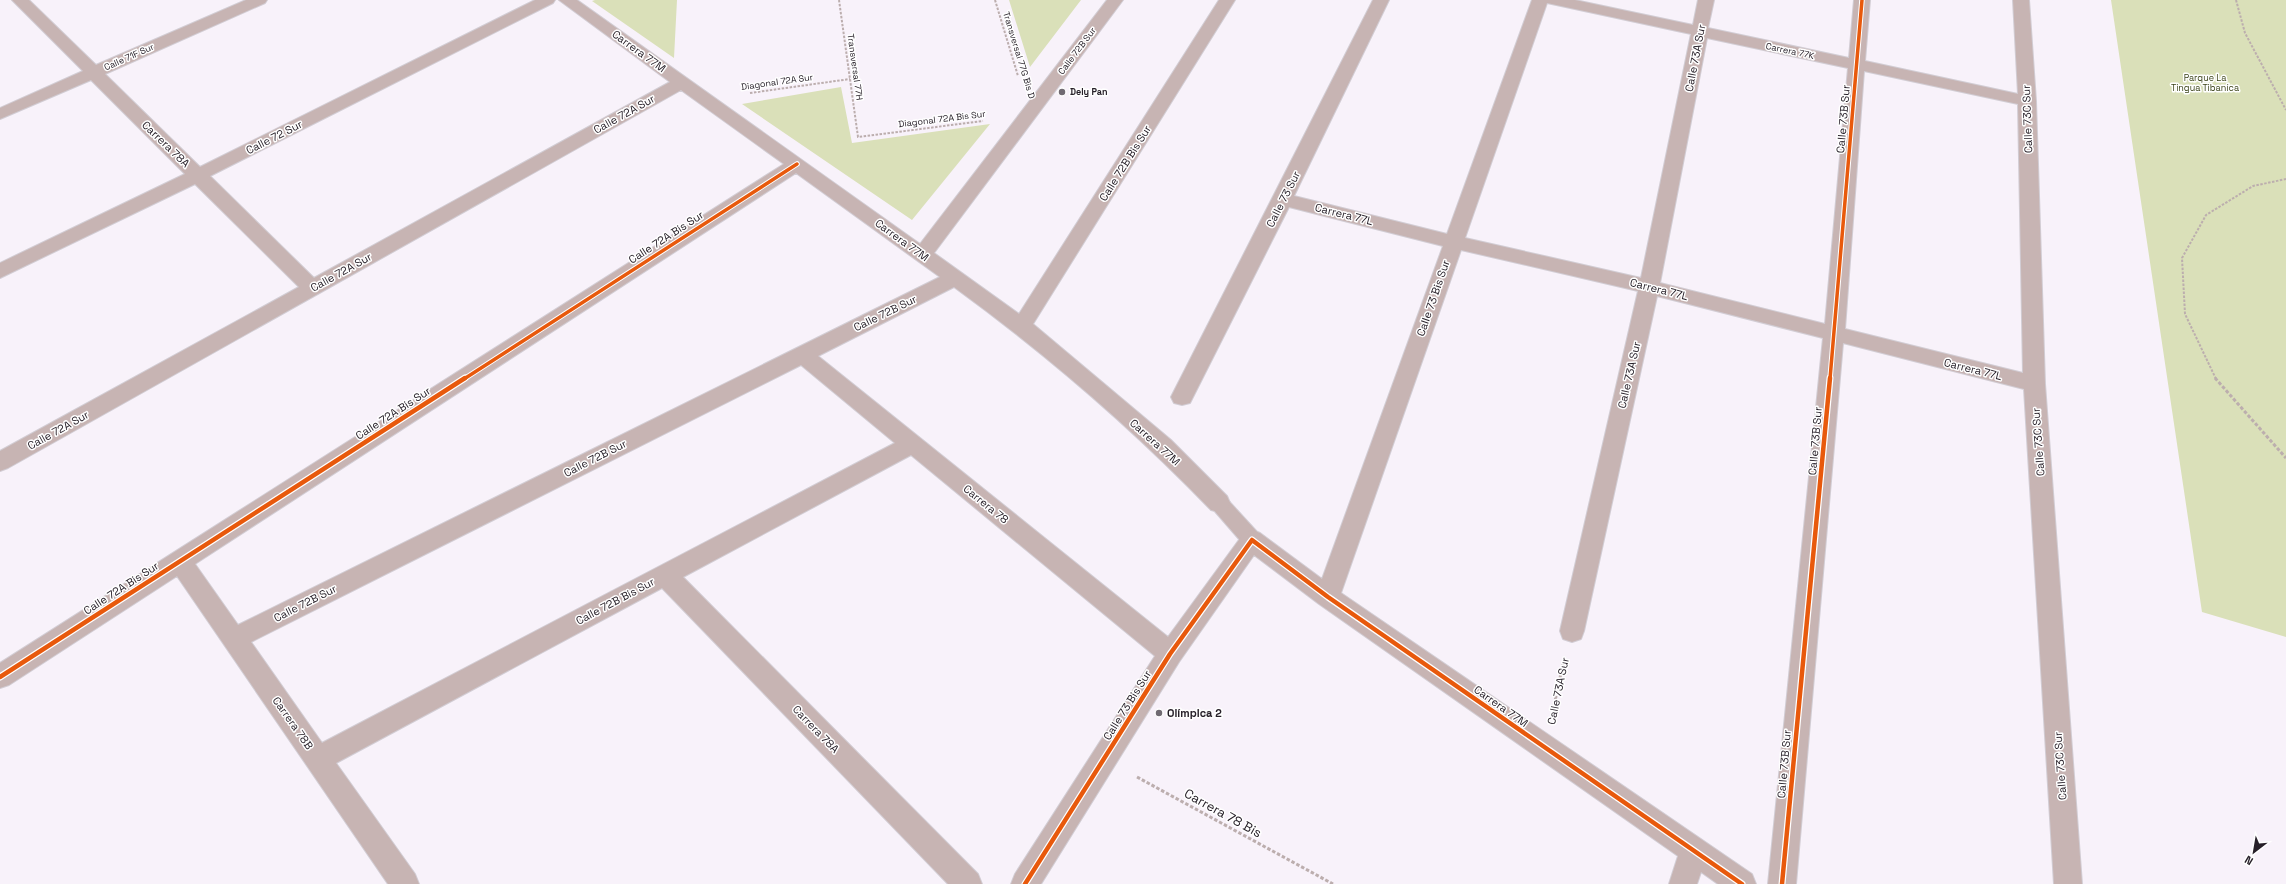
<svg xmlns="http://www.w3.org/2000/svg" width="2286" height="884" font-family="'Space Grotesk',sans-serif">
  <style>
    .green { fill: #dae0b9 }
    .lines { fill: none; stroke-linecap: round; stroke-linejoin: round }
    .service-casing { stroke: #d2cdd4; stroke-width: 2 }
    .minor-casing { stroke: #d2cdd4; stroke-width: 2 }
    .path-far1 { stroke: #bcaeae; stroke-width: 2; stroke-dasharray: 2.5 1.5; stroke-linecap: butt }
    .path { stroke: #bcaeae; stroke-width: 3; stroke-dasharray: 3.5 2; stroke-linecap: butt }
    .service { fill: #c7b4b3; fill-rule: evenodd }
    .minor { fill: #c7b4b3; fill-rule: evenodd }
    .cycleway-far1-casing { stroke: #fff; stroke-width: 5.5 }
    .cycleway-casing { stroke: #fff; stroke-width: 7 }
    .cycleway-far1 { stroke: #e8590c; stroke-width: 3.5 }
    .cycleway { stroke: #e8590c; stroke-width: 4.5 }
    .poi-dot { fill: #706a72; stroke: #fff; stroke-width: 1.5 }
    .labels { text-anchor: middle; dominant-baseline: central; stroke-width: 3; stroke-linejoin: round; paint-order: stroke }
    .far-street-label { font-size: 9px; fill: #272029; stroke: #fff }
    .far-park-label { font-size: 9px; fill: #394117; stroke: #fff }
    .far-poi-label { font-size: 9px; font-weight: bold; fill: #272029; stroke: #fff; text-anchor: start }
    .street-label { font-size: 11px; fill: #272029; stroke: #fff }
    .poi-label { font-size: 11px; font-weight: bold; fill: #272029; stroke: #fff; text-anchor: start }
    .near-street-label { font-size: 13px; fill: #272029; stroke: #fff }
  </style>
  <rect width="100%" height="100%" fill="#f8f2fa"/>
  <!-- green -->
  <path class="green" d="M677,0L674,58L592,1L595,0Z
    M1009,0H1081L1030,67Z
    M2111,0H2286V637L2202,612Z
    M841,87L852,143L990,124L912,220L742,104Z"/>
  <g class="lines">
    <!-- service casing -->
    <g class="service-casing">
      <path id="service" d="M1219,495L1226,498L1259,534L1262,540L1259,546L1252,548L1245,546L1212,508L1210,503L1212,498Z"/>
    </g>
    <!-- minor casing -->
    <g class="minor-casing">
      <path id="minor" d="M12,0H29L96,65L246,0H267L265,3L105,74L200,167L535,0H555L553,3L210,176L314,278L670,82L559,0H577L920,244L1107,0H1123L934,253L1019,314L1219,0H1235L1033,324L1171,440L1227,496L1230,503L1227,510L1219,512L1211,510C1132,428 1046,354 954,287L818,356L1168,637L1244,533L1252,530L1260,533L1322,579L1443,246L1289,207L1190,403L1182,405L1174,403L1171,397L1373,0H1389L1294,196L1447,234L1532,0H1575L1693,25L1698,0H1714L1708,28L1849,58L1854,0H1870L1865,61L2018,94L2013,0H2029L2036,101L2045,384L2082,884H2054L2024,389L1843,343L1796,884H1768L1823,338L1657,296L1584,631L1581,639L1572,642L1563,639L1560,631L1638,291L1461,250L1341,593L1752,874L1756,884H1718L1701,872L1697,884H1669L1678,856L1319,604L1254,555L1179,662L1041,884H1011L1015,874L1155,656L911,455L683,577L978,874L982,884H948L662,588L336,763L415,874L419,884H388L177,576L9,685L0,688V663L784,164L681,90L8,468L0,471V451L299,287L195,184L0,278V263L185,174L91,80L0,119V108L83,71ZM1547,3L1691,34L1641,278L1465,238ZM1707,38L1848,68L1825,324L1660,283ZM1864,71L2018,104L2023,373L1845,329ZM796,173L940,277L238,625L195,564ZM801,365L895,443L322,743L251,642Z"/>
    </g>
    <!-- path-far1 -->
    <path class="path-far1" d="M839,0L858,137L983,121
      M995,0L1018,76
      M2236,0L2245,33L2286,110
      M750,93L850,79
      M2216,379L2185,314L2182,258L2206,215L2253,186L2286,179"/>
    <!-- path -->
    <path class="path" d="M2215,378L2286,458
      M1553,710L1563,664
      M1137,777L1333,884"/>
    <!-- service -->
    <use href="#service" class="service"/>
    <!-- minor -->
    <use href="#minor" class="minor"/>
    <!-- cycleway-far1 casing -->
    <g class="cycleway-far1-casing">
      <path id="cycleway-far1" d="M464,379L797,164
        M1830,379L1862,0"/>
    </g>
    <!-- cycleway casing -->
    <g class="cycleway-casing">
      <path id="cycleway" d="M0,677L465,378
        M1025,884L1170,654L1252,540L1328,597L1742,884
        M1782,884L1830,378"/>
    </g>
    <!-- cycleway-far1 -->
    <use href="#cycleway-far1" class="cycleway-far1"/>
    <!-- cycleway -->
    <use href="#cycleway" class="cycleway"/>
  </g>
  <!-- markers -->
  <g class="poi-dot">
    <circle cx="1062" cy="92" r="4"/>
    <circle cx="1159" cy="713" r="4"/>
  </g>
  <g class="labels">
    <!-- far-street labels -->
    <g class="far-street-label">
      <text transform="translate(1077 51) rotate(-53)">Calle 72B Sur</text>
      <text transform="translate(1790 51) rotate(12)">Carrera 77K</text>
      <text transform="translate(1019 55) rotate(73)">Transversal 77G Bis D</text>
      <text transform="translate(129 57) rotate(-24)">Calle 71F Sur</text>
      <text transform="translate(855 67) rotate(82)">Transversal 77H</text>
      <text transform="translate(777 82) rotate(-8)">Diagonal 72A Sur</text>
      <text transform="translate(942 119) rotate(-7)">Diagonal 72A Bis Sur</text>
    </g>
    <!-- far-park labels -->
    <g class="far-park-label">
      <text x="2205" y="78">Parque La<tspan x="2205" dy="10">Tingua Tibaníca</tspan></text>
    </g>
    <!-- far-poi labels -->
    <g class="far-poi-label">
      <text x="1070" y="92">Dely Pan</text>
    </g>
    <!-- street labels -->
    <g class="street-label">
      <text transform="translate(639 51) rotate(36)">Carrera 77M</text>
      <text transform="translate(1695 58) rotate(-79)">Calle 73A Sur</text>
      <text transform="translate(624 114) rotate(-29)">Calle 72A Sur</text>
      <text transform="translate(1843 119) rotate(-85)">Calle 73B Sur</text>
      <text transform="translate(2027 119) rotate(-92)">Calle 73C Sur</text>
      <text transform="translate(274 137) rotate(-27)">Calle 72 Sur</text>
      <text transform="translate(166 144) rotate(44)">Carrera 78A</text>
      <text transform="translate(1125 163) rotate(-58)">Calle 72B Bis Sur</text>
      <text transform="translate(1283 199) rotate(-63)">Calle 73 Sur</text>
      <text transform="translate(1344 214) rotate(14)">Carrera 77L</text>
      <text transform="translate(666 237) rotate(-33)">Calle 72A Bis Sur</text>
      <text transform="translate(902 240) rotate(36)">Carrera 77M</text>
      <text transform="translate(341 272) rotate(-29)">Calle 72A Sur</text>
      <text transform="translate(1659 289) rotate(14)">Carrera 77L</text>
      <text transform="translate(1433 298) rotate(-71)">Calle 73 Bis Sur</text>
      <text transform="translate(885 313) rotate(-26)">Calle 72B Sur</text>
      <text transform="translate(1973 369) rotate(14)">Carrera 77L</text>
      <text transform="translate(1629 375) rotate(-77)">Calle 73A Sur</text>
      <text transform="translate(393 413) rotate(-33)">Calle 72A Bis Sur</text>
      <text transform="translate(58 430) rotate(-29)">Calle 72A Sur</text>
      <text transform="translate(1815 441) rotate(-85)">Calle 73B Sur</text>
      <text transform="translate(1155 442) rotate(42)">Carrera 77M</text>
      <text transform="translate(2038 442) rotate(-94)">Calle 73C Sur</text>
      <text transform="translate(595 458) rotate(-27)">Calle 72B Sur</text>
      <text transform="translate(986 504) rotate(39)">Carrera 78</text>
      <text transform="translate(121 588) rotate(-33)">Calle 72A Bis Sur</text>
      <text transform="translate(615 601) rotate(-28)">Calle 72B Bis Sur</text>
      <text transform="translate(305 603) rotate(-27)">Calle 72B Sur</text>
      <text transform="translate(1558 691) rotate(-78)">Calle 73A Sur</text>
      <text transform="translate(1127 705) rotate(-58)">Calle 73 Bis Sur</text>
      <text transform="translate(1501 706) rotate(35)">Carrera 77M</text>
      <text transform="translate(293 723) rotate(55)">Carrera 78B</text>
      <text transform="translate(816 729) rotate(46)">Carrera 78A</text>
      <text transform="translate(1784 764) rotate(-85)">Calle 73B Sur</text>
      <text transform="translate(2060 766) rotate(-94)">Calle 73C Sur</text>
    </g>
    <!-- poi labels -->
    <g class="poi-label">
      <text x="1167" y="713">Olímpica 2</text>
    </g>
    <!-- near-street labels -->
    <g class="near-street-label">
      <text transform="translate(1223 813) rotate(29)">Carrera 78 Bis</text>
    </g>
  </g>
  <!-- north arrow -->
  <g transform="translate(2254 852) rotate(211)" stroke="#ffffff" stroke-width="3" paint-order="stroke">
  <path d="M0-3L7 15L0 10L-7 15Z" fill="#272029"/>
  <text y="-6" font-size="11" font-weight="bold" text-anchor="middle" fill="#272029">N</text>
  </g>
</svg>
